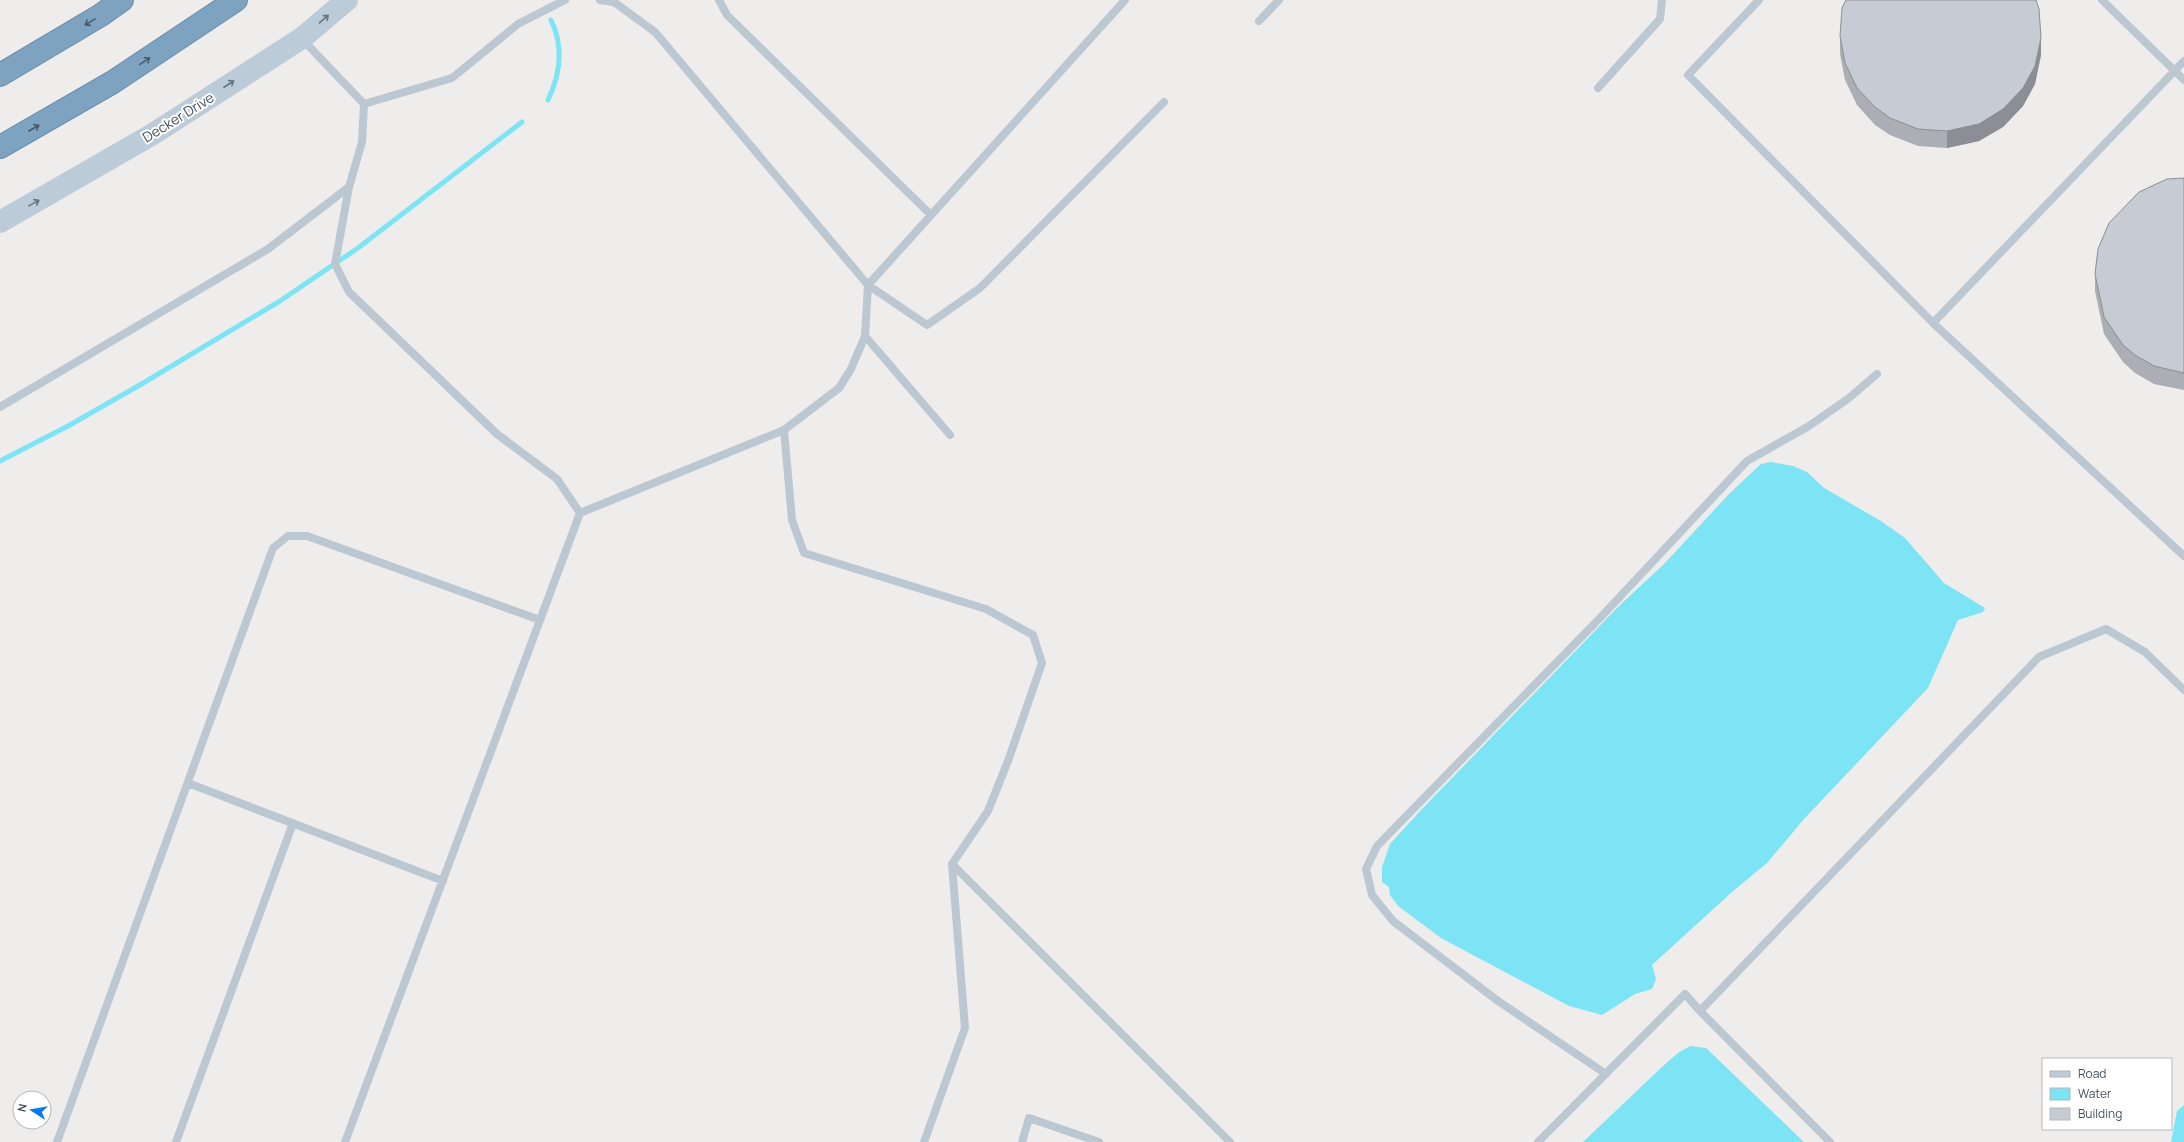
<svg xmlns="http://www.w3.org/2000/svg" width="2184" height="1142" font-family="Manrope,sans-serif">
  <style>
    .water { fill: #7ce4f5 }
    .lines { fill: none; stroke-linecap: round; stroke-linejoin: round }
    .stream { stroke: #7ce4f5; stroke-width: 5 }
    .motorway-casing { stroke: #698ead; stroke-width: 24 }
    .service { stroke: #bbc8d1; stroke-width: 8 }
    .secondary { stroke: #bccbd8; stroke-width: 22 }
    .motorway { stroke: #7da3c1; stroke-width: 22 }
    .wall { fill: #abafb5 }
    .shaded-wall { fill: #8b8e94 }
    .building { fill: #c7cbd3; stroke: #8b8e94 }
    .oneway { stroke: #677680 }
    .oneway2 { stroke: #495965 }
    .labels { text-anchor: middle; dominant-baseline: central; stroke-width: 4; stroke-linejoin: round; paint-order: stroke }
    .street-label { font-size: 14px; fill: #43515b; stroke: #fff }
  </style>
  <rect width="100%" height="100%" fill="#efecec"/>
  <!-- water -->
  <path class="water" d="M1771,462L1793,466L1807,472L1824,488L1881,521L1905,538L1944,583L1985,608L1983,612L1958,620L1928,688L1804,819L1767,863L1732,892L1652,965L1656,979L1652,989L1635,994L1602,1015L1569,1006L1441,938L1398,906L1390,895L1389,887L1382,882V867L1390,844L1422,809L1620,605L1664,564L1730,493L1761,464Z
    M1690,1046L1706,1048L1804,1142H1583L1663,1066L1678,1053Z
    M2184,1105V1142H2171L2177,1111Z"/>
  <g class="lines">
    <!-- stream -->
    <path class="stream" d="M548,100C561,73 564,47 551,20
      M0,461L68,426L145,382L280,301L358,248L522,122"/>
    <!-- motorway casing -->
    <g class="motorway-casing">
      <path id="motorway" d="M0,75L101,15L122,0
        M0,147L113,82L236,0"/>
    </g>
    <!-- service -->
    <path class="service" d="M600,0L614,2L655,32L868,285L927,325L980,288L1164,102
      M719,0L727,15L931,215
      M1759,0L1688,75L1933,323L2184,556
      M2102,0L2184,80
      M1259,21L1279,0
      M302,39L364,104L362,142L349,187L335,264L349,292L497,434L557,479L580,513L345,1142
      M1598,88L1660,19L1662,0
      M364,104L452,78L518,24L565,0
      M1933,323L2184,61
      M865,336L950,435
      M0,407L268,249L349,187
      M580,513L784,430
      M188,783L443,881
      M952,864L1230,1142
      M1700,1011L1830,1142
      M1606,1074L1498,1001L1393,921L1372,895L1366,869L1377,846L1599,619L1747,461L1809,426L1849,398L1877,374
      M57,1142L273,548L288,536H307L540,620
      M176,1142L293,823
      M924,1142L965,1028L952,864L988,811L1008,761L1042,663L1033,635L986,609L804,553L792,520L784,430L839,388L851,369L865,336L868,285L1125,0
      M1022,1142L1029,1118L1099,1142
      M1538,1142L1685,994L1700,1011L2039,657L2106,629L2145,652L2184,690"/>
    <!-- secondary -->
    <path class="secondary" d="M0,222L153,134L302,38L347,0"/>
    <!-- motorway -->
    <use href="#motorway" class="motorway"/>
  </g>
  <!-- wall -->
  <path class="wall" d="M1840,36L2041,55L2035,84L2023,106L2003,127L1979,141L1947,148L1918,146L1890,135L1875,125L1857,105L1845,80L1840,54Z
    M2184,178V390L2154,384L2135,373L2123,362L2104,334L2095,291V274Z"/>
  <!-- shaded-wall -->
  <path class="shaded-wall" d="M2041,38V55L2035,84L2023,106L2003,127L1979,141L1947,148V131Z"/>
  <!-- building -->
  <path class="building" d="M1846,0H2036L2039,9L2041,38L2035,66L2023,88L2003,109L1979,124L1947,131L1918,129L1890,118L1875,107L1857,88L1845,63L1840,36L1842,8Z
    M2184,178V373L2154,366L2135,355L2123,345L2104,317L2095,274L2098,249L2109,223L2139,192L2167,179Z"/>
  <!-- one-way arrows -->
  <defs><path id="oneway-shaft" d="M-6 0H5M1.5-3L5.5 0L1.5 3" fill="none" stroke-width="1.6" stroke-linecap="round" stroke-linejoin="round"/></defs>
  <g class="oneway">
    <use href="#oneway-shaft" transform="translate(324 19) rotate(-41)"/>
    <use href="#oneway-shaft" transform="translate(229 84) rotate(-33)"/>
    <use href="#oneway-shaft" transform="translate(34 203) rotate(-29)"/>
  </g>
  <g class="oneway2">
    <use href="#oneway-shaft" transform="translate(90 22) rotate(149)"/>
    <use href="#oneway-shaft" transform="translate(145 61) rotate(-34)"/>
    <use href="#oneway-shaft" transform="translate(34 128) rotate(-30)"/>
  </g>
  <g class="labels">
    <!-- street labels -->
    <g class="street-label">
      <text transform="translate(178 117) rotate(-32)">Decker Drive</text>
    </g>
  </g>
  <!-- legend -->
  <rect x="2042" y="1058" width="130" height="72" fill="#ffffff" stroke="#b4b9bd"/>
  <rect x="2050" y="1071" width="20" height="6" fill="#bccbd8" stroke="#b4b9bd"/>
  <text x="2078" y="1078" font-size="12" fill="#43515b">Road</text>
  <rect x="2050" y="1088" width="20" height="12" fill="#7ce4f5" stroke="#b4b9bd"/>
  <text x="2078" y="1098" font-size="12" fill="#43515b">Water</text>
  <rect x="2050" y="1108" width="20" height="12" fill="#c7cbd3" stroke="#b4b9bd"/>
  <text x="2078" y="1118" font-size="12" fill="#43515b">Building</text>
  <!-- north arrow -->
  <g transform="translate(32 1110) rotate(282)"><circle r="19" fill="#ffffff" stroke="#b4b9bd"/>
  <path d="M0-3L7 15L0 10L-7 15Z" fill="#057bf0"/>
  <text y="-6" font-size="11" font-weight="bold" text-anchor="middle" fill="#43515b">N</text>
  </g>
</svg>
